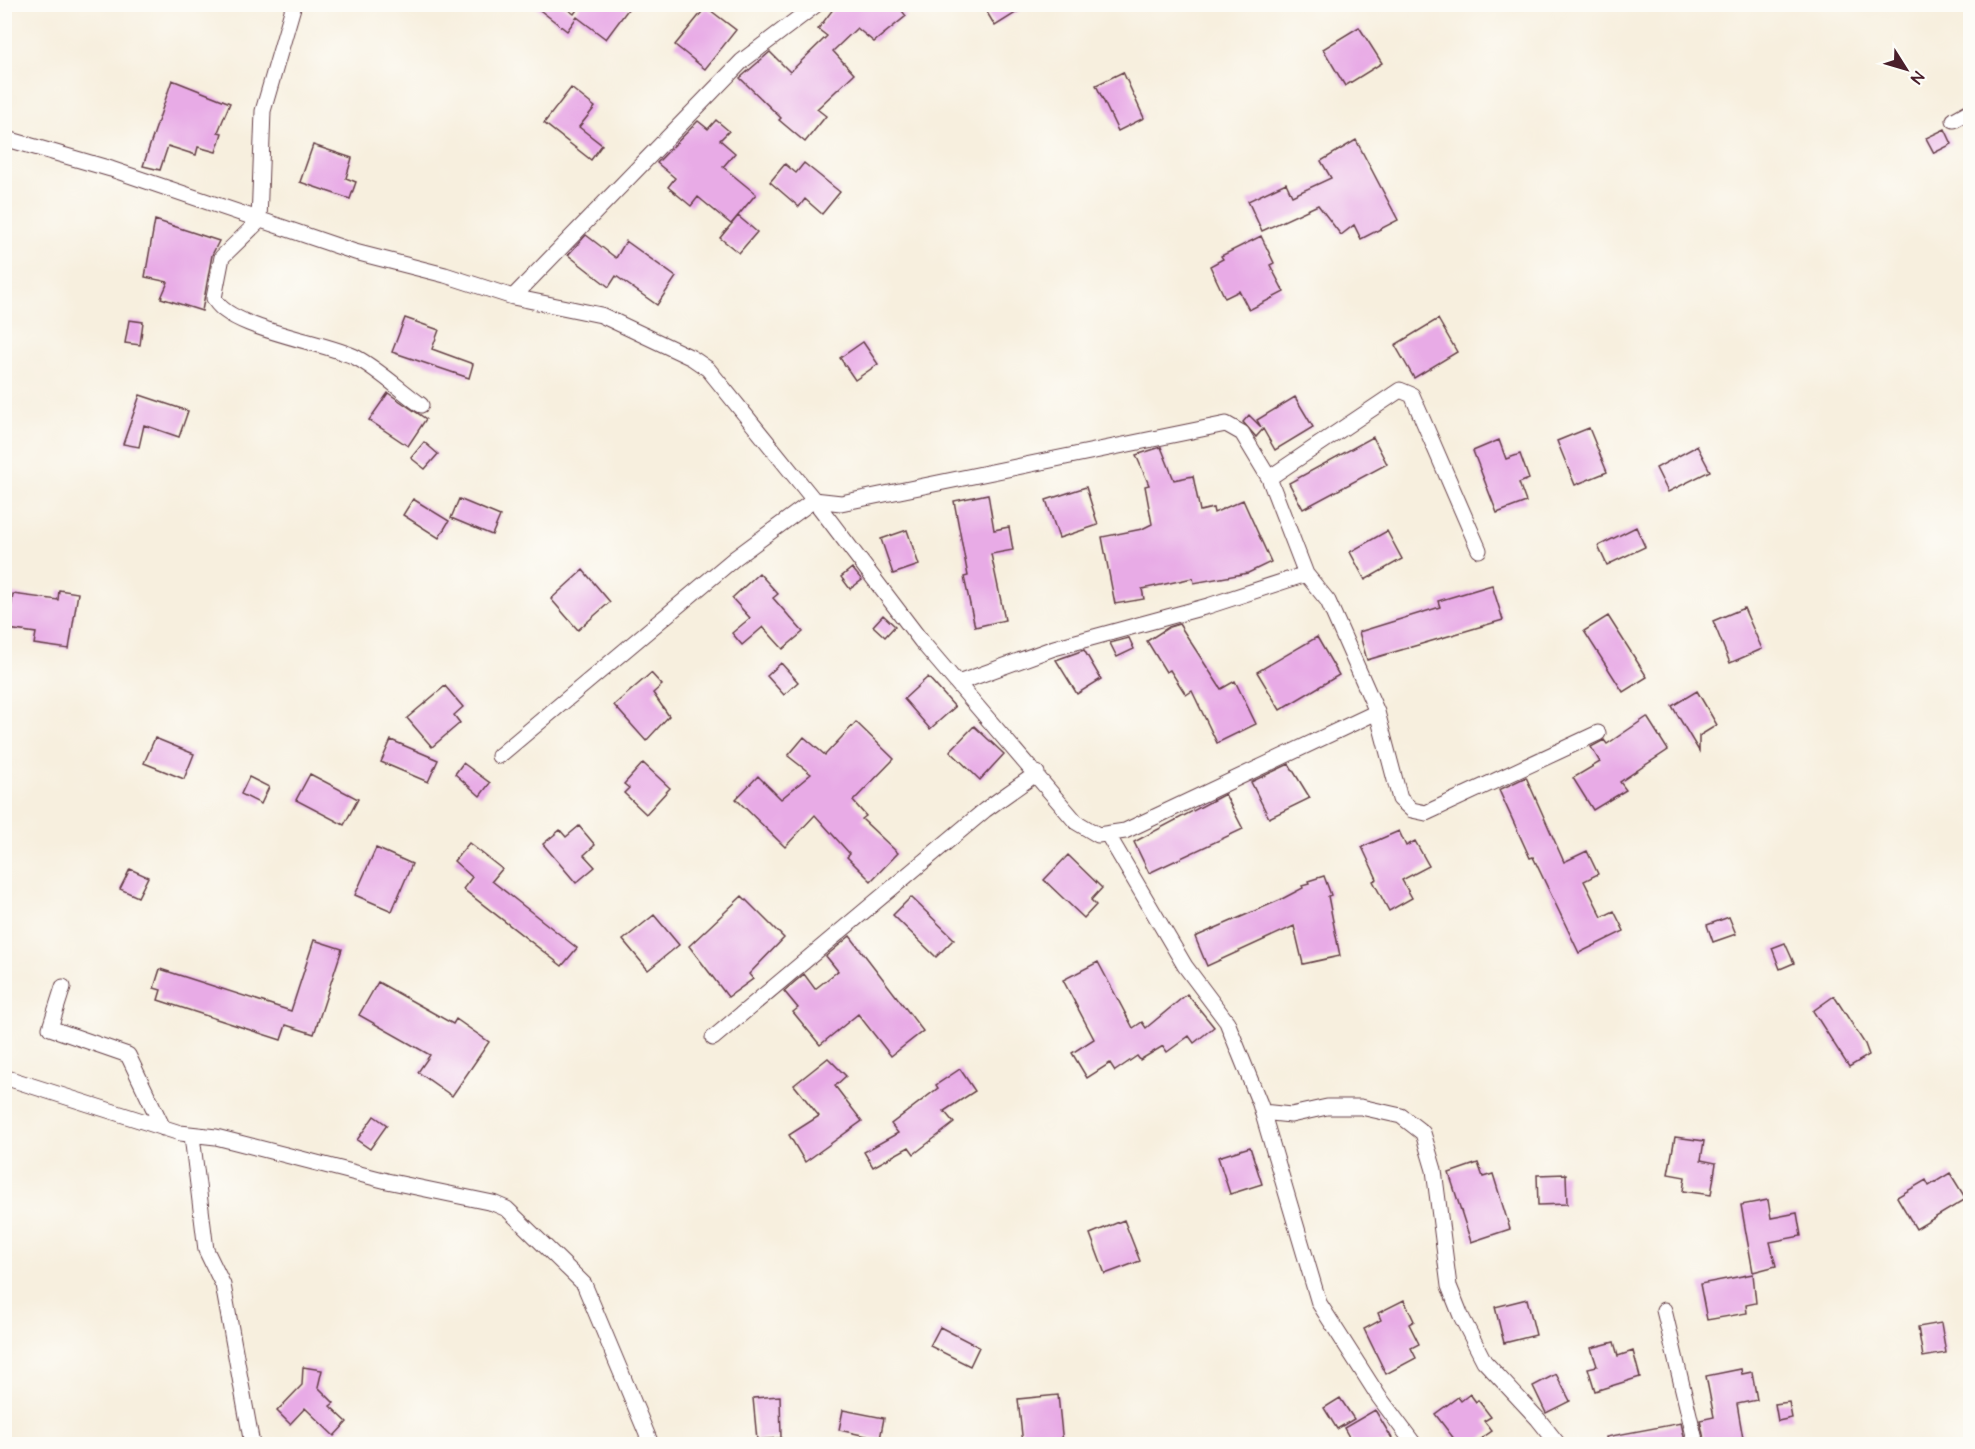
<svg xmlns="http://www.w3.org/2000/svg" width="1975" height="1449" font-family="'Architects Daughter',sans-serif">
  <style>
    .building { fill: #e8abe6 }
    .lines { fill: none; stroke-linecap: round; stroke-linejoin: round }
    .street-casing { stroke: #643e46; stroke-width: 17 }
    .street { stroke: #fff; stroke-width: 15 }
  </style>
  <rect width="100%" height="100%" fill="#fdfcf7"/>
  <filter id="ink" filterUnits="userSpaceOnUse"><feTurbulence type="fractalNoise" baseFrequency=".0167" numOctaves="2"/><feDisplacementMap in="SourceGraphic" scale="12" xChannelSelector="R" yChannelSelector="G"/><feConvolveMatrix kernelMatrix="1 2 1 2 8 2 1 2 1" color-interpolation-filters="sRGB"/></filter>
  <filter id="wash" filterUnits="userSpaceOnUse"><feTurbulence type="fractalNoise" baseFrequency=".008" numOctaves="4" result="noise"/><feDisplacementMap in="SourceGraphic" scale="24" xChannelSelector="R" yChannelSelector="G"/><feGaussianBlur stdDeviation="1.35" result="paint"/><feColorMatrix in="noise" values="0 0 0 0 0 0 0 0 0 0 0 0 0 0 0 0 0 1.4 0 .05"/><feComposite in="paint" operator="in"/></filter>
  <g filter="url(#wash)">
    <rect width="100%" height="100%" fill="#f7efde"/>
    <g id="blocks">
      <!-- building -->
      <path class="building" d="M532,4H561L574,14L581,4H632L606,39L577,17L567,31Z
        M837,4H897L906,16L874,42L857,28L833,51L854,74L817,109L826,116L805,142L779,120L781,118L740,78L770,52L790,72L827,36L818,29Z
        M982,4H1030L995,26Z
        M706,7L736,30L705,69L675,45Z
        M1359,27L1382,63L1345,86L1323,49Z
        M1123,72L1144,118L1118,131L1096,85Z
        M172,80L230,103L218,132L222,133L216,152L198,147L196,155L168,146L160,170L143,166Z
        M571,88L595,107L579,127L602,145L591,160L544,123Z
        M716,120L729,131L720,140L735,153L723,167L756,194L731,224L698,197L691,206L668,187L675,178L657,163L698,121L708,129Z
        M1945,129L1952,144L1934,153L1926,138Z
        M1356,140L1398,220L1361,239L1354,225L1341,235L1318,205L1262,231L1248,201L1286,183L1292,196L1331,178L1321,161Z
        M313,145L352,158L346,178L356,182L350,199L300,182Z
        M804,163L840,192L822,214L805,199L799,207L770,182L785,164L796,173Z
        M738,216L757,232L739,253L720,238Z
        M155,220L219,241L212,255L202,311L161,298L168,282L145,277Z
        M586,235L616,258L626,241L676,277L657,305L616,276L609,287L568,255Z
        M1261,236L1274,263L1270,265L1284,292L1249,310L1239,291L1225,298L1210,266L1223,259L1221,256Z
        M405,318L439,330L432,349L473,364L469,378L392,352Z
        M1438,319L1457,352L1414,378L1395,345Z
        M129,320L143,322L140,345L125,343Z
        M863,342L878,364L855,380L840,358Z
        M388,393L426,419L408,446L369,420Z
        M140,395L188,411L179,437L144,425L139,447L123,444Z
        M1295,397L1313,427L1275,450L1263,429L1256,437L1243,422L1249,415L1261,427L1257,420Z
        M1589,428L1607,472L1575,485L1557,441Z
        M1373,437L1387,464L1303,509L1289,483Z
        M1499,440L1506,459L1520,454L1529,479L1519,483L1526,502L1497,513L1473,451Z
        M424,442L438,454L425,469L411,458Z
        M1697,446L1710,471L1668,492L1656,468Z
        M1161,447L1174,480L1193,476L1200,511L1213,508L1214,513L1243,500L1271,562L1248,573L1194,583L1193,578L1142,589L1144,599L1115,604L1102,537L1142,529L1152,524L1145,486L1149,485L1136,455Z
        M1086,487L1098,525L1059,538L1046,500Z
        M988,494L994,530L1009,527L1013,550L991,554L1005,620L975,627L964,577L968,576L954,501Z
        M413,499L449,521L439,538L403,515Z
        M459,499L500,516L492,535L451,518Z
        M1636,527L1645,547L1607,565L1598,546Z
        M907,530L919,565L893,574L881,539Z
        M1387,531L1402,559L1365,580L1350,552Z
        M852,568L862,580L850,589L841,577Z
        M583,570L610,602L578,630L551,599Z
        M759,573L778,594L773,598L803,632L783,649L763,627L742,645L732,633L750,618L732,598Z
        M1492,585L1503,620L1367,660L1359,632L1440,607L1438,601Z
        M59,590L78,593L69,649L34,644L36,633L8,629L13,594L58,600Z
        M1744,608L1762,649L1730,663L1713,621Z
        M883,615L895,626L885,637L873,626Z
        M1608,616L1647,677L1623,692L1584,631Z
        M1179,624L1221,689L1235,681L1256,724L1217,743L1192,691L1186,695L1170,670L1166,672L1147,641L1169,627Z
        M1317,637L1339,675L1280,710L1257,672Z
        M1129,638L1134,649L1117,657L1110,643Z
        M1084,650L1101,679L1077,694L1056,660Z
        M781,663L798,682L784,695L767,676Z
        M651,673L662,685L653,693L669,716L646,741L614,705Z
        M928,677L955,707L930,729L904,699Z
        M445,686L463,707L454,715L460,723L432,747L407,718Z
        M1697,691L1717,725L1699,736V751L1672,706Z
        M1647,717L1668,750L1620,782L1626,790L1593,810L1573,778L1600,762L1591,747L1604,740L1607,744Z
        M856,722L894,759L853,801L866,816L862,819L898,853L871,881L847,857L850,854L815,815L785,847L736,799L758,776L781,799L811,774L788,756L804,737L825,755Z
        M974,726L1004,754L980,780L950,751Z
        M155,738L194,754L184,779L144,763Z
        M391,740L438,760L428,782L381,762Z
        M463,763L490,783L480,796L455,774Z
        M643,763L670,788L646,814L624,793L629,788L624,784Z
        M1289,764L1310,798L1269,818L1251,782Z
        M310,774L358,799L344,825L296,800Z
        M249,777L269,787L261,804L241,794Z
        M1526,777L1564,862L1587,851L1598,874L1584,881L1602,917L1614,911L1624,931L1579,953L1533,857L1530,858L1499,790Z
        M1225,794L1243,829L1149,873L1134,842Z
        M579,826L595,845L584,855L595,867L576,883L543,844L560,830L566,837Z
        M1399,831L1406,846L1415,841L1429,866L1402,880L1412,898L1389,911L1373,881L1377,879L1362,847Z
        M469,843L502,869L492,881L577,948L562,966L463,889L472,877L454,861Z
        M376,848L412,864L392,911L355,895Z
        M1068,855L1102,888L1091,900L1096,905L1084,918L1044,880Z
        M130,869L148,877L138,897L120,889Z
        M1324,876L1331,895L1328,896L1340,956L1303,964L1294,926L1207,966L1195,937L1280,900L1303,888L1302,886L1309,884L1308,881Z
        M742,896L784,938L749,974L753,979L728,997L689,946Z
        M911,897L954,939L936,957L893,915Z
        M654,915L679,945L648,970L623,940Z
        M1729,917L1736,934L1713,942L1707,925Z
        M850,936L923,1031L891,1056L858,1014L820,1045L793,1012L798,1008L784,991L804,974L815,989L838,971L826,956Z
        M314,940L342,949L314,1034L286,1025L281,1040L158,1000L161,990L154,988L160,969L291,1011Z
        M1785,943L1794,963L1780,969L1772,948Z
        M1098,962L1133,1028L1142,1022L1146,1028L1187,994L1214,1027L1194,1043L1189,1036L1167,1052L1163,1046L1140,1060L1137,1056L1115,1071L1110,1063L1087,1078L1072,1053L1094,1039L1063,980Z
        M378,982L453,1024L456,1019L489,1042L452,1096L418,1072L430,1055L359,1015Z
        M1834,996L1865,1044L1869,1055L1849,1067L1813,1011Z
        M828,1058L846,1076L835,1086L862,1121L805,1162L789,1135L819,1116L794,1085Z
        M960,1069L975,1091L944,1111L954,1123L914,1154L909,1147L873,1167L864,1152L898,1133L891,1124L938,1088L936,1085Z
        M374,1116L387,1125L370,1149L357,1140Z
        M1675,1137L1704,1141L1701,1160L1716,1163L1711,1195L1683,1191L1685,1177L1668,1174Z
        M1250,1147L1262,1184L1230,1194L1218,1157Z
        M1478,1163L1483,1177L1493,1174L1510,1229L1471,1242L1449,1173Z
        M1950,1173L1966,1199L1916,1229L1897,1197L1926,1180L1929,1186Z
        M1566,1174L1567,1204L1538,1205L1537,1175Z
        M1768,1200L1771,1218L1797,1213L1801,1236L1770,1242L1776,1266L1753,1272L1741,1205Z
        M1124,1220L1140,1261L1105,1274L1090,1234Z
        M1753,1274L1756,1303L1746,1305L1747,1313L1707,1320L1700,1284Z
        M1527,1299L1536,1335L1504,1343L1495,1307Z
        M1404,1300L1414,1321L1409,1324L1419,1344L1411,1348L1416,1358L1386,1374L1364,1329L1381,1320L1378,1313Z
        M1941,1323L1946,1353L1923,1357L1918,1327Z
        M940,1327L979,1347L970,1366L930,1346Z
        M1614,1342L1618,1356L1633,1351L1640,1377L1595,1391L1588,1368L1597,1366L1591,1348Z
        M303,1367L322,1370L318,1387L334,1403L330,1406L347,1422L334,1436L305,1408L290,1424L277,1411L302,1385Z
        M1741,1369L1742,1374L1752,1372L1757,1400L1737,1404L1744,1444H1705L1700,1420L1714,1417L1706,1376Z
        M1556,1374L1570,1401L1546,1413L1533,1386Z
        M1470,1394L1476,1402L1478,1400L1491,1417L1484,1421L1492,1431L1473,1444H1458L1435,1414L1458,1397L1461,1401Z
        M1058,1395L1063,1444H1023L1018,1399Z
        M780,1396L781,1438L757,1440L753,1398Z
        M1340,1398L1354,1419L1337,1429L1324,1408Z
        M1789,1402L1792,1418L1778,1421L1775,1404Z
        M843,1410L884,1418L880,1439L839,1430Z
        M1375,1410L1393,1440L1384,1444H1353L1344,1428Z
        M1681,1423L1686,1444H1607L1606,1437Z"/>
    </g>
  </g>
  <g filter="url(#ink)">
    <use href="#blocks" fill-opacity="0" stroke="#643e46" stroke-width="1.5"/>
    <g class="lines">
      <!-- street casing -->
      <g class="street-casing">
        <path id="street" d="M294,4L263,111L259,221L222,257L214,298C227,329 327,342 357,358C379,370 400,390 421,405
          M1954,120L1970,111
          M4,138L111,169L355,252L445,275L513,297L601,315L692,358L708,369L814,500L922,642L1076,822L1098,835L1125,831L1377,712
          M513,297L742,61L817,4
          M1269,478L1400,390L1412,395L1479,550
          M958,683L1054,648L1208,606L1306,574L1328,601L1377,712L1400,799L1412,810L1426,813L1598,733
          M499,756L735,558L814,500L841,503L1226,424L1242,433L1269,478L1306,574
          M1108,835L1185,966L1227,1022L1260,1104L1319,1303L1379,1397L1414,1444
          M63,987L50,1028L128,1055L163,1128
          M713,1038L985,810L1037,773
          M4,1077L180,1133L216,1137L387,1181L493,1203L507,1209L584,1284L651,1444
          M1262,1112L1291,1115L1327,1107H1361L1401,1116L1423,1133L1434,1170L1449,1286L1461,1316L1484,1361L1538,1419L1558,1444
          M192,1136L206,1250L223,1285L252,1444
          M1664,1310L1696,1444"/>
      </g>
      <!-- street -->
      <use href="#street" class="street"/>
    </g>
  </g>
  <!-- margin -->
  <rect width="1975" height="1449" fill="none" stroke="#fdfcf7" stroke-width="24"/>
  <!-- north arrow -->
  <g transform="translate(1906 69) rotate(127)" stroke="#fdfcf7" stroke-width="4.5" paint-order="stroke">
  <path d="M0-4.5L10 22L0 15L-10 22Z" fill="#4a1f2b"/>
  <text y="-9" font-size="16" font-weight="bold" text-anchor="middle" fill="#4a1f2b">N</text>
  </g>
</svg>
